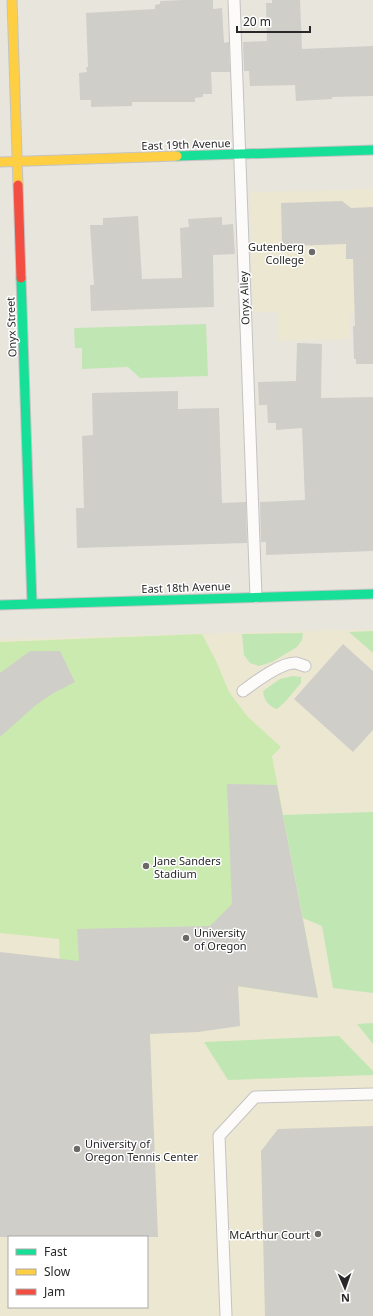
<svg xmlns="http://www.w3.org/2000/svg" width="373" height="1316" font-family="'Noto Sans',sans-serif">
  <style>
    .education { fill: #ece7d1; fill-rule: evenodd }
    .green { fill: #c0e6b4 }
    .pitch { fill: #cbeab0 }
    .building { fill: #d0cec9 }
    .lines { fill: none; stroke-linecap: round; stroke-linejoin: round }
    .lane-casing { stroke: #c4c3c3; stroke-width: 13 }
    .fast-casing { stroke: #c4c3c3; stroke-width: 11 }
    .slow-casing { stroke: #c4c3c3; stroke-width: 11 }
    .jam-casing { stroke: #c4c3c3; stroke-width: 11 }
    .lane { stroke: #fcfbfa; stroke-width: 11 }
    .fast { stroke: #16e098; stroke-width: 9 }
    .slow { stroke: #ffcf43; stroke-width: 9 }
    .jam { stroke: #f24e42; stroke-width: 9 }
    .poi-dot { fill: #6b6a67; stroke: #fff; stroke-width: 1.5 }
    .labels { text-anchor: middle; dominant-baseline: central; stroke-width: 3; stroke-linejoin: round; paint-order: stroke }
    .street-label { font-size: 11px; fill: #282828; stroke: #fff }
    .poi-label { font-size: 11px; fill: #282828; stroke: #fff; text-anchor: start }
  </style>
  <rect width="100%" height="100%" fill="#e8e5dd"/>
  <!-- education -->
  <path class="education" d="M373,189V313H349L350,339L278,341L277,312H253L250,192Z
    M373,629V1316H0V639ZM9,1237H147V1307H9Z"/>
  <!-- green -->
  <path class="green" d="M206,324L208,376L140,378L128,367L82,369V348H75L74,328Z
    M373,631V653L349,632Z
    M303,633L302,640L297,647L272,662L259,666L250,663L244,655L242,634Z
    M293,676L301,677V683L285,702L277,709C268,706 264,700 263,691L280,679Z
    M373,812V993L333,988L322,926L303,918L283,815Z
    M373,1023V1044L357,1024Z
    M339,1036L373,1071V1075L228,1080L204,1042Z"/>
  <!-- pitch -->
  <path class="pitch" d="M202,634L217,663L229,692L247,716L281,747L272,756L318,998L112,968L60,969L59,939L0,933V642Z"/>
  <!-- building -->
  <path class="building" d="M183,0H213V9L222,8L224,43L229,42L230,72H211L212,94H203V97L195,98V102H132V106L91,107V100H80L79,73L87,72L86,67H88L86,13L155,9V5L160,4V1Z
    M272,0H300L302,49L373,46V96L332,97V99L296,101L295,85L250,86L249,71H244L243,42L267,41L266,3H272Z
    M342,201L351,208L373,207V364H356V359H354L353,326H355L353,259H346V244L288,246V244H282L281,203Z
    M138,216L142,279L182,278L180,228L189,227L188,219L222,217V225L233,224L235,254L213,255L214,307L91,311L90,285H94L90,225H103V218Z
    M297,343L322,344L321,398L373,397V551L266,555V542H261L260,502L305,500L302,428L276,430V423H268L267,405H259L258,382L296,381Z
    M178,391V409L219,408L222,503L246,502L247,543L77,548L76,508H84L82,436L93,435L92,393Z
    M343,644L373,671V730L353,752L294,699Z
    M30,651H60L75,682L52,694L36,705L0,737V673Z
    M227,784L277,785L318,998L238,986L240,1026L198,1032L150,1034L158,1237H0V952L79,961L77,929L210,926L232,904Z
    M373,1126V1316H265L261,1151L278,1129Z"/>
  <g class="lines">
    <!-- lane casing -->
    <g class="lane-casing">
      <path id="lane" d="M234,0L256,597
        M243,691C255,682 281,662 296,663C299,664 302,665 305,666
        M226,1316L219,1136L255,1097L373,1094"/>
    </g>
    <!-- fast casing -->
    <g class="fast-casing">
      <path id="fast" d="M177,156L373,150
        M21,278L32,604
        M0,605L373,594"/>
    </g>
    <!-- slow casing -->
    <g class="slow-casing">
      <path id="slow" d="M12,0L18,185
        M0,162L177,156"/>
    </g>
    <!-- jam casing -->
    <g class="jam-casing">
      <path id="jam" d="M18,185L21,278"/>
    </g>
    <!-- lane -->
    <use href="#lane" class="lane"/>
    <!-- fast -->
    <use href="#fast" class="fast"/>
    <!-- slow -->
    <use href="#slow" class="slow"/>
    <!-- jam -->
    <use href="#jam" class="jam"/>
  </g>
  <!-- markers -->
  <g class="poi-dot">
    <circle cx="312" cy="252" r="4"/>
    <circle cx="146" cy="866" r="4"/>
    <circle cx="186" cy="938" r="4"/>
    <circle cx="77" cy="1149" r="4"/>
    <circle cx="318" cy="1234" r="4"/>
  </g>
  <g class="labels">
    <!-- street labels -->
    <g class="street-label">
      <text transform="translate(186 144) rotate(-2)">East 19th Avenue</text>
      <text transform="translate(244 298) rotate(-92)">Onyx Alley</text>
      <text transform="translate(11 327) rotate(-92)">Onyx Street</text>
      <text transform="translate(186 587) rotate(-2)">East 18th Avenue</text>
    </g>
    <!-- poi labels -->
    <g class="poi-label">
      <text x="304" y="246" text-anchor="end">Gutenberg<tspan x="304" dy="13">College</tspan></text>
      <text x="154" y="860">Jane Sanders<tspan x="154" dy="13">Stadium</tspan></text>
      <text x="194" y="932">University<tspan x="194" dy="13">of Oregon</tspan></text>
      <text x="85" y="1143">University of<tspan x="85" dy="13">Oregon Tennis Center</tspan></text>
      <text x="310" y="1234" text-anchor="end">McArthur Court</text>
    </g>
  </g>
  <!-- legend -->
  <rect x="8" y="1236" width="140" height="72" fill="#ffffff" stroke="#a9a9a9"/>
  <rect x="16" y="1249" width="20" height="6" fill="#16e098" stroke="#a9a9a9"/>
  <text x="44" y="1256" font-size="12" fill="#282828">Fast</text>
  <rect x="16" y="1269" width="20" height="6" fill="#ffcf43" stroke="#a9a9a9"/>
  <text x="44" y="1276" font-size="12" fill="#282828">Slow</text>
  <rect x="16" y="1289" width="20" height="6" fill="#f24e42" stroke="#a9a9a9"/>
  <text x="44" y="1296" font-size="12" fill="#282828">Jam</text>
  <!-- north arrow -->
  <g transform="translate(345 1288) rotate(178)" stroke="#ffffff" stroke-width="3" paint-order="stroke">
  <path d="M0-3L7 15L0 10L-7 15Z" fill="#282828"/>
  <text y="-6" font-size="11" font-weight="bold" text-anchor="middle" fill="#282828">N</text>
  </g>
  <!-- scale -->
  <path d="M237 26v6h73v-6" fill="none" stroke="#282828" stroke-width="2"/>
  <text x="243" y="26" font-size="12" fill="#282828" stroke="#ffffff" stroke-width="3" paint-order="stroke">20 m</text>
</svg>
